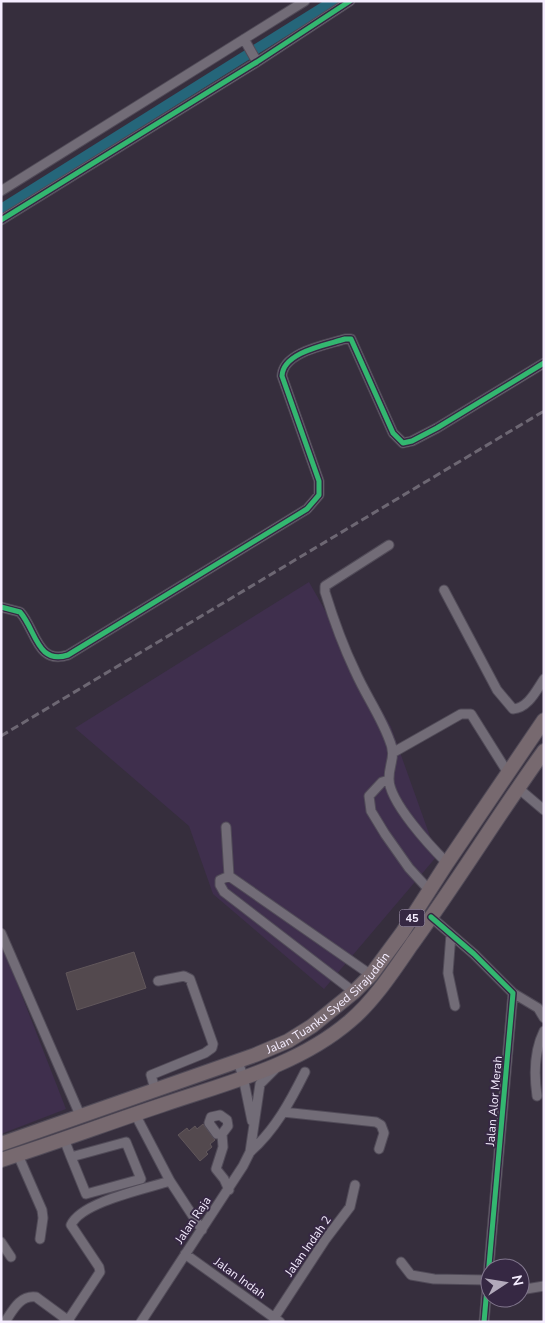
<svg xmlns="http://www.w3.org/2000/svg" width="545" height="1323" font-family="'Nunito Sans',sans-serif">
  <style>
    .built { fill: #3f2f4d }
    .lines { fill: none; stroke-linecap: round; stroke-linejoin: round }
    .canal { stroke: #25667a; stroke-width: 10 }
    .building { fill: #53494e; stroke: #61575b }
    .minor-casing { stroke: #514b58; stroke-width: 11 }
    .highway-casing { stroke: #514b58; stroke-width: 16 }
    .minor { stroke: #726c77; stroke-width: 9 }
    .highway { stroke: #77696f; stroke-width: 14 }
    .rail { stroke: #6d6773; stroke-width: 3; stroke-dasharray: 8 4; stroke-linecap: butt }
    .cycleway-casing { stroke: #362843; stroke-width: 8 }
    .cycleway { stroke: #33b770; stroke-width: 5 }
    .labels { text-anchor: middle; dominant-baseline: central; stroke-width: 4; stroke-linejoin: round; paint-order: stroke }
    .shield { fill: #362843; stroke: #bcb2c7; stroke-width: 1 }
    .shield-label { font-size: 11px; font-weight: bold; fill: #f5edff }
    .street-label { font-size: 12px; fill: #f5edff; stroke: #362843 }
  </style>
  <rect width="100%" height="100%" fill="#362e3d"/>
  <!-- built -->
  <path class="built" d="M309,582L391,727L437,856L324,989L213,894L189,826L75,728Z
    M1,942L66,1109L1,1134Z"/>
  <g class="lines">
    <!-- canal -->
    <path class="canal" d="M1,209L333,1"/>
  </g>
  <!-- building -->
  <path class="building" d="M134,952L146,988L77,1010L66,973Z
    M203,1124L215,1140L210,1144L212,1147L206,1152L208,1154L200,1161L178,1135L187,1128L189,1131L195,1126L197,1129Z"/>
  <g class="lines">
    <!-- minor casing -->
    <g class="minor-casing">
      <path id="minor" d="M244,39L257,62
        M1,191L305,1
        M1,220L257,62L350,1
        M389,545L325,586V592C333,618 343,646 355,671C365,694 380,715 389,739C397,757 389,762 389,779C389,802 431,847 447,863
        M444,590L497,690L513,709C528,708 536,691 544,679
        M1,607L20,612C36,630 37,665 68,655L307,509L319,495V481L282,376C283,352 326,345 345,339H351L393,433L403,443L412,441L437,428L544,363
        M394,752L461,714H471L508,773
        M389,780L382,782L369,796L371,811L385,834L409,868L430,891
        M518,788L544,810
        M226,827L229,876
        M229,876L220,880V885L224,892L354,992
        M229,876L371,975
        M431,917L474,954L513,993L484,1322
        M1,933L80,1115
        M451,934L448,973L455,1006
        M513,993L538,1008L544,1018
        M238,1061L243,1077L252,1121
        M155,1089L151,1075L205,1053L212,1048L213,1044L190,979L184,976L158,981
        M537,1096C534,1075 534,1051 544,1031
        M283,1112L376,1122L381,1125L384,1133L379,1149
        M135,1114L170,1181L202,1230
        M222,1134H217L209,1123L211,1117L220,1115L227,1120L228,1126L222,1134L223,1147L216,1169L224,1179L229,1190
        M64,1139L71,1157L126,1142L141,1179L86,1194L71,1157
        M250,1152C275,1130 290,1102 305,1072
        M18,1155L42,1210L43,1218L40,1239
        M1,1242L11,1257
        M185,1254L280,1322
        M401,1262L411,1275L434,1279L487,1280
        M520,1290L544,1286
        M274,1318L325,1240L350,1207L355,1185
        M5,1322C13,1310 20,1295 36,1297L70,1322
        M67,1322L100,1272L99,1267L71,1225C81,1202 145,1189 170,1181
        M141,1322L243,1166L250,1152L260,1084L275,1069"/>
    </g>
    <!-- highway casing -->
    <g class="highway-casing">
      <g id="highway">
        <path id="s1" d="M1,1144L255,1055L288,1041L312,1026L354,992L371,975L402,933L447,863L544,720"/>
        <path d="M1,1160C55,1143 108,1123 162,1105C226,1083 298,1066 350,1021C374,1001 394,970 412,944C458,881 498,815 544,751"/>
      </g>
    </g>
    <!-- minor -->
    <use href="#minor" class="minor"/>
    <!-- highway -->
    <use href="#highway" class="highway"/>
    <!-- rail -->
    <path class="rail" d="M1,736L544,411"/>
    <!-- cycleway casing -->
    <g class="cycleway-casing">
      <path id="cycleway" d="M1,220L257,62L350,1
        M1,607L20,612C36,630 37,665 68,655L307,509L319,495V481L282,376C283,352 326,345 345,339H351L393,433L403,443L412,441L437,428L544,363
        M431,917L474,954L513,993L484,1322"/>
    </g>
    <!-- cycleway -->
    <use href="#cycleway" class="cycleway"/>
  </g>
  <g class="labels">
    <!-- shield labels -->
    <rect class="shield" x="399.5" y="909.5" width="25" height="17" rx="4"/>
    <g class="shield-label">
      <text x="412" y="918">45</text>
    </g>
    <!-- street labels -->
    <g class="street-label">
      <text stroke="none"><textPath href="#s1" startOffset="360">Jalan Tuanku Syed Sirajuddin</textPath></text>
      <text transform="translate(494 1101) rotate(-85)">Jalan Alor Merah</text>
      <text transform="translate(193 1220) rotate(-56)">Jalan Raja</text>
      <text transform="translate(308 1246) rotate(-55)">Jalan Indah 2</text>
      <text transform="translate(240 1278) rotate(36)">Jalan Indah</text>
    </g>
  </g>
  <!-- border -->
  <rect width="545" height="1323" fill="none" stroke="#f5edff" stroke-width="5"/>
  <!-- north arrow -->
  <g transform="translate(505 1283) rotate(78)"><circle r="24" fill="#362843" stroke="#82778e"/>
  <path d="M0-4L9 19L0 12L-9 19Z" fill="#b2aabb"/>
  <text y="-8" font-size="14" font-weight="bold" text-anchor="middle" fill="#f5edff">N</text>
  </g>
</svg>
